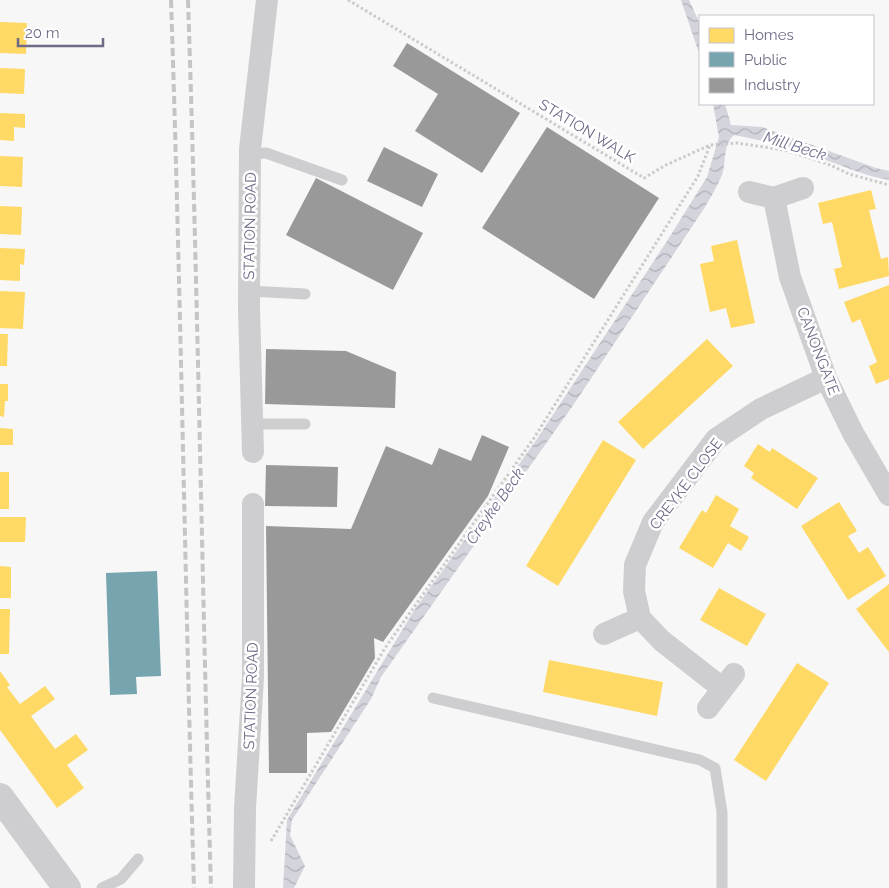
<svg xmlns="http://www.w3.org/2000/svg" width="889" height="888" font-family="Raleway,sans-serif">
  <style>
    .water { fill: url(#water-waves) }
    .homes { fill: #ffd966 }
    .public { fill: #76a5af }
    .industry { fill: #999 }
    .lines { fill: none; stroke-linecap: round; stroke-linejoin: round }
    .path { stroke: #cbcbcc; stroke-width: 3; stroke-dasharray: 2.5 2.5; stroke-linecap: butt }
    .service { stroke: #cecdd0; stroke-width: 11 }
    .minor { stroke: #cecdd0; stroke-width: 22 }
    .tertiary { stroke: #cecdd0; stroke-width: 28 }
    .rail { stroke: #c5c4c7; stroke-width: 4; stroke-dasharray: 8 4; stroke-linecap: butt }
    .labels { text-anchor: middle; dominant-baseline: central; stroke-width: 5; stroke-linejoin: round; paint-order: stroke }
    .street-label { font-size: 15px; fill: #6f6a85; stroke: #fff }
    .water-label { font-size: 16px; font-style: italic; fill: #71708e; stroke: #fff }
  </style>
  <defs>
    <pattern id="water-waves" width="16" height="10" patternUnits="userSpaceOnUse" patternTransform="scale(1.25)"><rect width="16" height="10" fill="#d4d4dc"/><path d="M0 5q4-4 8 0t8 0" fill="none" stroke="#b0b0b8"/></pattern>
  </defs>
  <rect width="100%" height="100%" fill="#f7f7f7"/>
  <!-- water -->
  <path class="water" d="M681,0H689L700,24V56Z
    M713,104H725L731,125L762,127L876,168L889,171V180C866,176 845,167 823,159C794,149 765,141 734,135C722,146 727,161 722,175C717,186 711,197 705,207L574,404L381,677L371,699L292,820L290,835L305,866L294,888H283L287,820L415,609L537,439L667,241L707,177L719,137Z"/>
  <!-- homes -->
  <path class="homes" d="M0,22L27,23L26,54L0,53Z
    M0,68L25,69L24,94L0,93Z
    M0,113L25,114V128L14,127V141L0,140Z
    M0,156L23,157L22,187L0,186Z
    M871,190L876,209L869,210L881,259L888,257L889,276L839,289L834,269L842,267L832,222L823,224L818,203Z
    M0,206L22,207L21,235L0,234Z
    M737,240L755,323L731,328L726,308L710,312L700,264L714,261L711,246Z
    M0,248L25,249L24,265L20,264V281L0,280Z
    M889,285V379L876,384L869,366L877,362L860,319L852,323L844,302Z
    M0,291L25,292L23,329L0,328Z
    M0,334H8L7,366H0Z
    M707,339L733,366L643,449L618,422Z
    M0,384H8V401H5L4,417L0,416Z
    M0,428L13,429V445H0Z
    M603,440L636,460L558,586L526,566Z
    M758,444L770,452L772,448L818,478L797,509L751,478L754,473L744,466Z
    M0,472H9V509H0Z
    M716,495L739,509L730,526L749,537L741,551L728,543L713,568L679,548L702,510L706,513Z
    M839,502L857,531L848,536L854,545L859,553L868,547L886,576L848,600L801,526Z
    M0,517H26L25,542H0Z
    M0,566L11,567V598H0Z
    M889,584V652L856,609Z
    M719,588L766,614L747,646L700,620Z
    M0,609H10L9,654H0Z
    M549,660L663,682L657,716L543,692Z
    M797,663L829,683L766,781L734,760Z
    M0,671L10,685L7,687L20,704L45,686L55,699L31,716L55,749L76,734L88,750L67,765L84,788L57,808L0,730Z"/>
  <!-- public -->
  <path class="public" d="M157,571L161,676L136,677L137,694L110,695L106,573Z"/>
  <!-- industry -->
  <path class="industry" d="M407,43L520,113L482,173L415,131L438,94L393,66Z
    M547,127L659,198L594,299L482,228Z
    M384,147L438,174L422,207L367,181Z
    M316,178L423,233L393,290L286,235Z
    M266,349L346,351L396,372L395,408L265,404Z
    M482,435L509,447L488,496L383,642L374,638L375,658L331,732L307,733V773H269L266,526L351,529L386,446L432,465L439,448L471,461Z
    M266,465L338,467L337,507L265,506Z"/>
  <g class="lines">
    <!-- path -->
    <path class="path" d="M348,0L644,178L666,165L710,145L737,143L784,150L828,164L849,174L889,185
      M271,841L385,648L534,438L698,176L710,145"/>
    <!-- service -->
    <path class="service" d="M250,154L266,153L342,180
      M249,291L305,294
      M252,424H305
      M433,698L700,760L715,768L722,812V888
      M102,888L121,879L138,859"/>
    <!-- minor -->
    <path class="minor" d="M749,192L774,198L803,188
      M774,198L790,277L826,378L853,433L889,495
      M253,452L249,309L250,149L267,0
      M604,634L640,618
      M722,688L662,641L640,618L634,591L635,565L653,522L716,439L761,409L826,378
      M708,708L734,674
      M244,888L245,808L253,677V504"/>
    <!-- tertiary -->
    <path class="tertiary" d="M0,797L67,888"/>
    <!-- rail -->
    <path class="rail" d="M171,0C181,296 185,592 194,888
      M188,0C198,296 202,592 211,888"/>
  </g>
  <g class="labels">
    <!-- street labels -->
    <g class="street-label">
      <text transform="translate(587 131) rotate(31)">STATION WALK</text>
      <text transform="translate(250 226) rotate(-89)">STATION ROAD</text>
      <text transform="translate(818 351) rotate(69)">CANONGATE</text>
      <text transform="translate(686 484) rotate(-53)">CREYKE CLOSE</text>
      <text transform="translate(251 696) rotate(-88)">STATION ROAD</text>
    </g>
    <!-- water labels -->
    <g class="water-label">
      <text transform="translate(795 146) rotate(17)">Mill Beck</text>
      <text transform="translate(495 506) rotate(-55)">Creyke Beck</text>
    </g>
  </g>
  <!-- legend -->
  <rect x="699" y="15" width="175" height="90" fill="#ffffff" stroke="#c5c3ce"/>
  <rect x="709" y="28" width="25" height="15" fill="#ffd966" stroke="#c5c3ce"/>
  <text x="744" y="40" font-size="15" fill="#6f6a85">Homes</text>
  <rect x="709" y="52" width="25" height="15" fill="#76a5af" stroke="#c5c3ce"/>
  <text x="744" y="65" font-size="15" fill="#6f6a85">Public</text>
  <rect x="709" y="78" width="25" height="15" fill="#999999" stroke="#c5c3ce"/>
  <text x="744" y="90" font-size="15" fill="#6f6a85">Industry</text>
  <!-- scale -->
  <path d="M18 38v8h85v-8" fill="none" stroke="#6f6a85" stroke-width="2.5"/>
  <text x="25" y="38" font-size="15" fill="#6f6a85" stroke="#ffffff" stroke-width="4" paint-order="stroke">20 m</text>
</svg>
